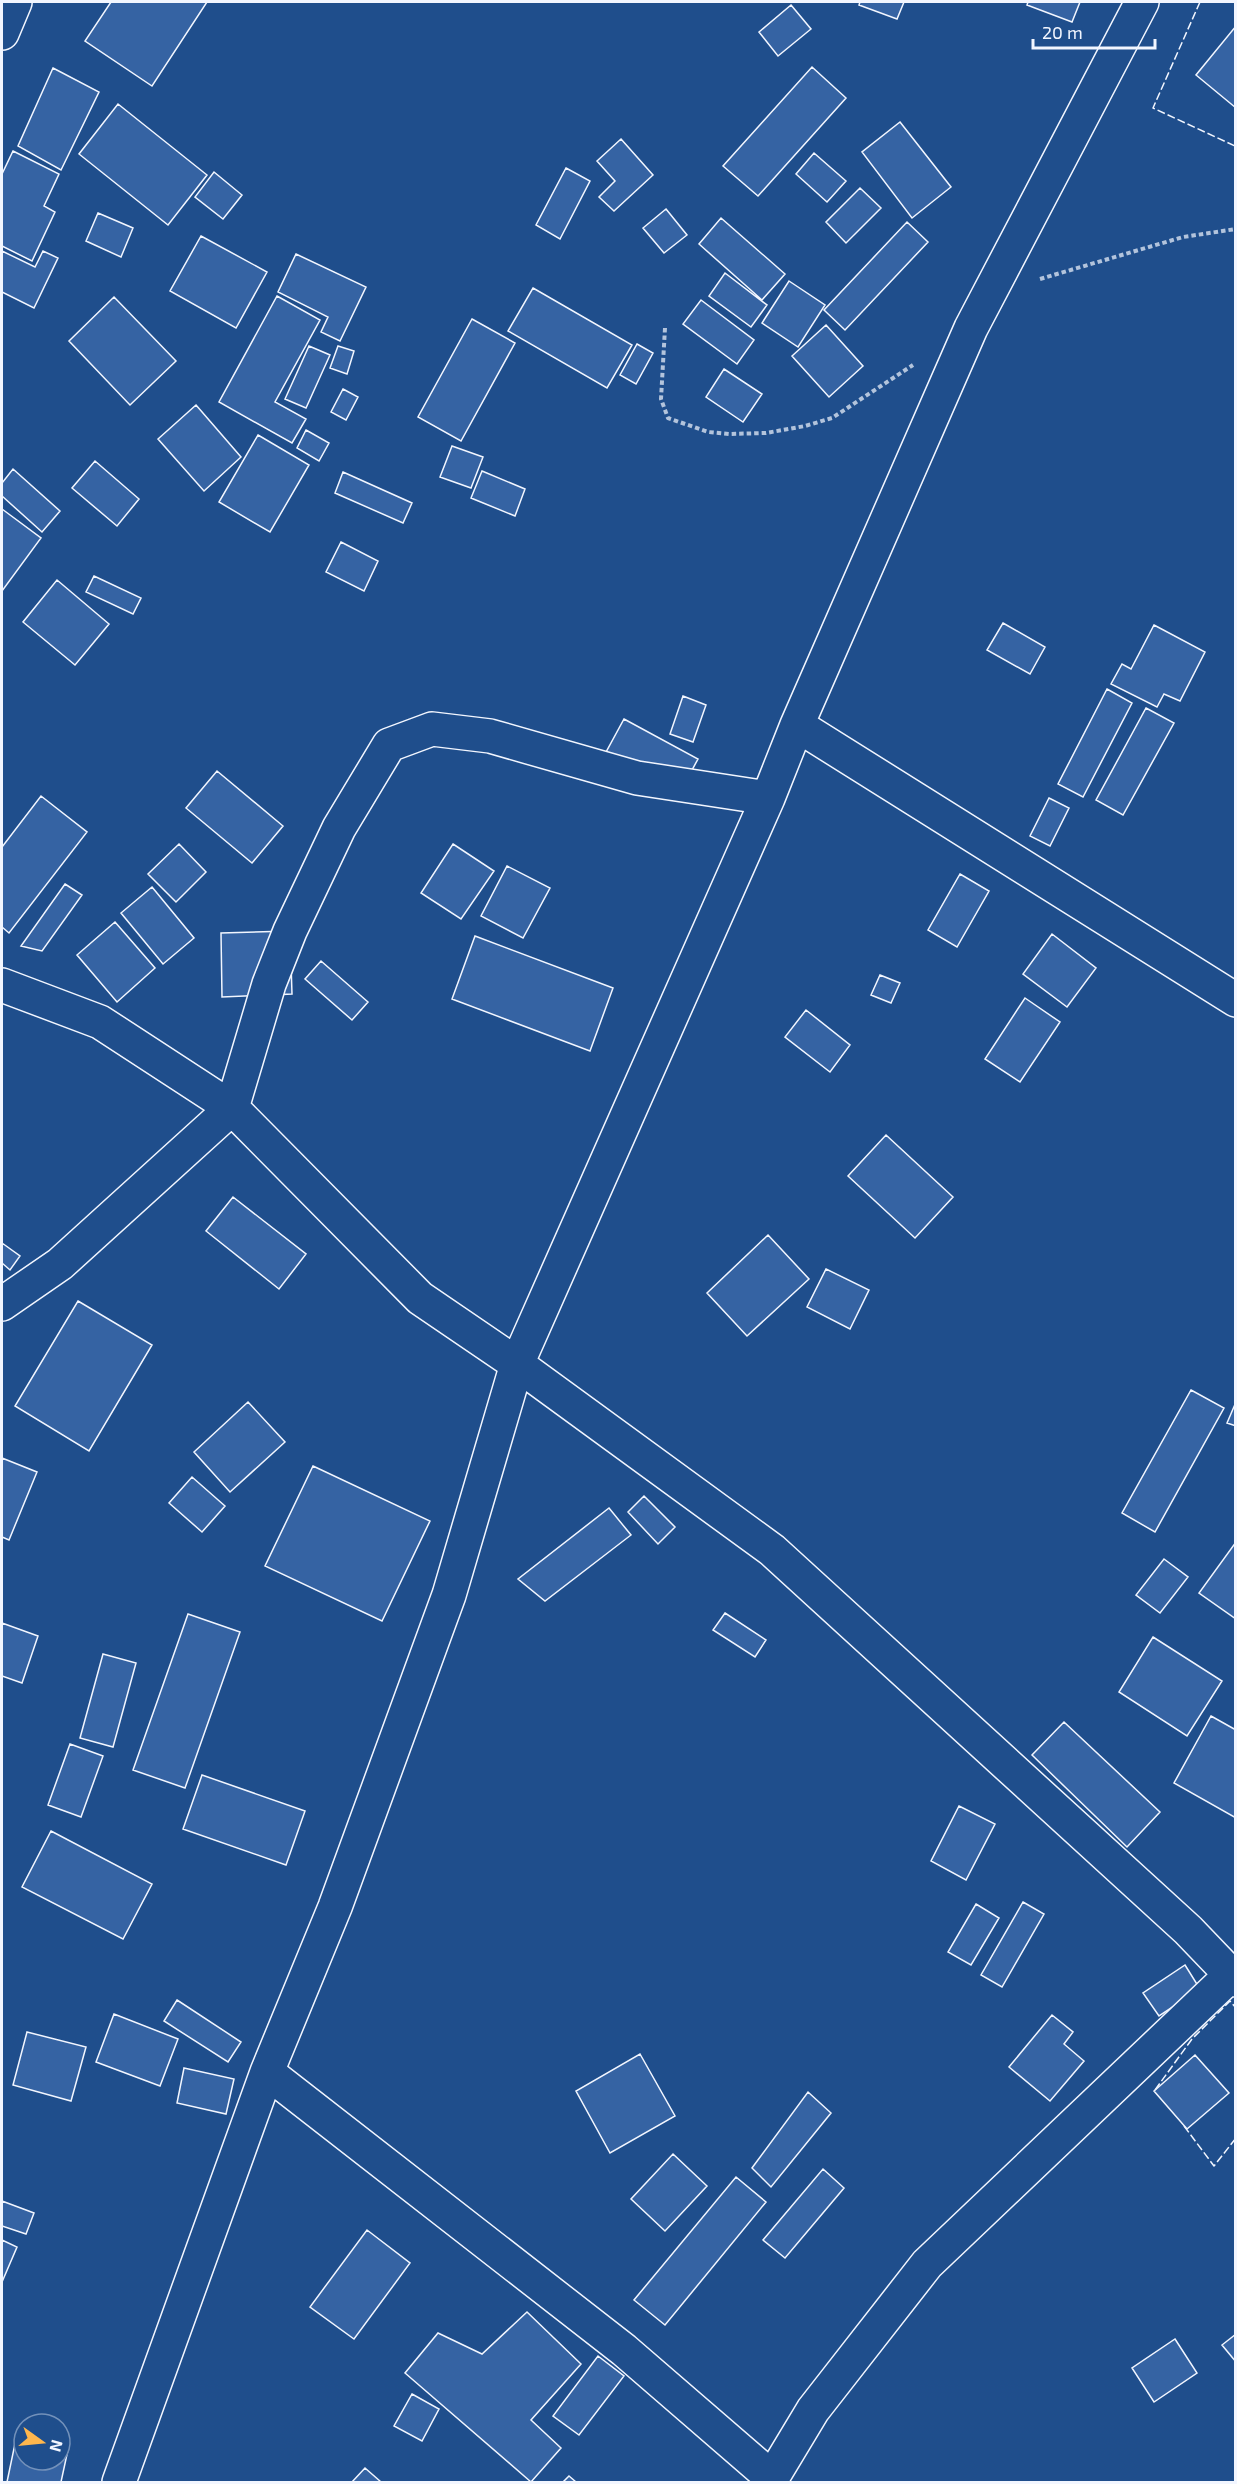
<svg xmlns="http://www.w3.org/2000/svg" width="1237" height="2484" font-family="'Exo 2',sans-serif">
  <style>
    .building { fill: #3563a3; stroke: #f2f6ff; stroke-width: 1.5 }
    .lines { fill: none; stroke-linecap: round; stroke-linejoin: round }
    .minor-casing { stroke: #f2f6ff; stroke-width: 36 }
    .path { stroke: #b3c4dc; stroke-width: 4; stroke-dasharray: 4.5 3; stroke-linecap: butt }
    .minor { stroke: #1f4e8c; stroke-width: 33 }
    .fence { stroke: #f2f6ff; stroke-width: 1.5; stroke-dasharray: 8 3; stroke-linecap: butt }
  </style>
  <rect width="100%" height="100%" fill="#1f4e8c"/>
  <!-- building -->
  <path class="building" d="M111,2H207L152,86L85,41Z
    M860,2H904L897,19L859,5Z
    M1028,2H1080L1072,22L1027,5Z
    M791,5L811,29L778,56L759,32Z
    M1236,26V108L1196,75Z
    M812,67L846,98L758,196L723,166Z
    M53,68L99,92L61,170L18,146Z
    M118,104L207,175L168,225L79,154Z
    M900,122L951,187L912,218L862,152Z
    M621,139L653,175L614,211L599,197L615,181L597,161Z
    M13,151L59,174L44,206L55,212L32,261L2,246V174Z
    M814,153L846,181L827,202L796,174Z
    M566,168L590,181L560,239L536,225Z
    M214,172L242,195L223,219L195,197Z
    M860,188L881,208L846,243L826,222Z
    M666,209L687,235L664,253L643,228Z
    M98,213L133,228L121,257L86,241Z
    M721,218L785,274L762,300L699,244Z
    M907,222L928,242L845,330L824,310Z
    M201,236L267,272L236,328L170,291Z
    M2,251L35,267L43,251L58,258L34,308L2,292Z
    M296,254L366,287L340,341L321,332L328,317L278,292Z
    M725,273L767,305L751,327L709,296Z
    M789,281L825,305L798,347L762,323Z
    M533,288L632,345L607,388L508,331Z
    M277,296L320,320L275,402L306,419L292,443L219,402Z
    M114,297L176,361L130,405L69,341Z
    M701,300L754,340L737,364L683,324Z
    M472,319L515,343L461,441L418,417Z
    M826,325L863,366L829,397L792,356Z
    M637,344L653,353L636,384L620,375Z
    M309,346L330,355L306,408L285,399Z
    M338,346L354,351L347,374L330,368Z
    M724,369L762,394L743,422L706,397Z
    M343,389L358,397L346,420L331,412Z
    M196,405L241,457L204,491L158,439Z
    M306,430L329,443L319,461L297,448Z
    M258,435L309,465L270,532L219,502Z
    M452,446L483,457L471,488L440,477Z
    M95,461L139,499L117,526L72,488Z
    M13,469L60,511L42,532L2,496V483Z
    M482,471L525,489L515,516L471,498Z
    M343,472L412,503L403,523L335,493Z
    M2,509L41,538L2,591Z
    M341,542L378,561L364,591L326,572Z
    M94,576L141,598L133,614L86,592Z
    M57,580L109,624L75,665L23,622Z
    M1003,623L1045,647L1030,674L987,650Z
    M1154,625L1205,652L1180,701L1164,694L1157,707L1111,684L1122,664L1131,669Z
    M1107,689L1132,703L1083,797L1058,784Z
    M683,696L706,705L693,742L670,734Z
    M1146,708L1174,723L1123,815L1096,800Z
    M624,719L698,759L679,794L605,754Z
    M217,771L283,826L252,863L186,808Z
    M41,796L87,832L9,933L2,927V847Z
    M1049,798L1069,808L1050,846L1030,836Z
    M179,844L206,872L176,902L148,874Z
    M453,844L494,871L461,919L421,893Z
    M507,866L550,888L523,938L481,916Z
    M960,874L989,891L957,947L928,930Z
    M65,884L82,895L42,951L21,946Z
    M152,887L194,938L163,964L121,913Z
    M115,922L155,968L117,1002L77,955Z
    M290,931L292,994L222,997L221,933Z
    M1052,934L1096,968L1067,1007L1023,974Z
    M475,936L613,988L590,1051L452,999Z
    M321,961L368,1002L352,1020L305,979Z
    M880,975L900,983L891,1003L871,995Z
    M1025,998L1060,1022L1020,1082L985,1059Z
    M806,1010L850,1045L830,1072L785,1037Z
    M886,1135L953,1197L915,1238L848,1176Z
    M233,1197L306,1254L279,1289L206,1231Z
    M768,1235L809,1279L747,1336L707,1293Z
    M2,1243L20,1256L10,1270L2,1263Z
    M826,1269L869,1290L850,1329L807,1307Z
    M78,1301L152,1345L89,1451L15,1406Z
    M1191,1390L1224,1408L1155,1532L1122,1513Z
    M248,1402L285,1442L230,1492L194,1452Z
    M1236,1402V1426L1227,1423Z
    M2,1458L37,1472L9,1540L2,1537Z
    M313,1466L430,1521L382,1621L265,1566Z
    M192,1477L225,1506L202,1532L169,1503Z
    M644,1496L675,1527L658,1544L628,1512Z
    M609,1508L631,1535L545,1601L518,1579Z
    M1236,1542V1619L1199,1593Z
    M1164,1559L1188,1577L1160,1613L1136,1595Z
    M725,1613L766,1640L755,1657L713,1630Z
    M188,1614L240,1632L185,1788L133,1770Z
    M2,1623L38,1636L22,1683L2,1676Z
    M1153,1637L1222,1681L1187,1736L1119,1692Z
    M103,1654L136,1663L113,1747L80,1738Z
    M1211,1716L1236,1730V1818L1174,1783Z
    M1064,1722L1160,1812L1127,1847L1032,1755Z
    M70,1744L103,1756L81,1817L48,1805Z
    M202,1775L305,1811L286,1865L183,1829Z
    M959,1806L995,1824L966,1880L931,1861Z
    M51,1831L152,1884L123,1939L22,1887Z
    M1023,1902L1044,1914L1002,1987L981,1975Z
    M976,1904L999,1918L971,1965L948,1952Z
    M1185,1965L1200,1989L1159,2016L1143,1993Z
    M177,2000L241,2042L228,2062L164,2021Z
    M114,2014L178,2039L160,2086L96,2062Z
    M1052,2015L1073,2032L1064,2044L1084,2061L1050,2101L1009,2067Z
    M27,2032L86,2047L71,2101L13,2085Z
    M640,2054L675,2116L610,2153L576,2091Z
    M1195,2055L1229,2093L1187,2129L1154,2091Z
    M184,2068L234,2079L226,2114L177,2103Z
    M808,2092L831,2113L771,2187L752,2168Z
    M673,2154L707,2186L665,2231L631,2199Z
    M823,2169L844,2188L785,2258L763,2240Z
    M736,2177L766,2202L665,2325L634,2300Z
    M2,2201L34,2213L26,2234L2,2226Z
    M367,2230L410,2263L354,2339L310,2307Z
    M2,2240L17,2247L2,2282Z
    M527,2312L581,2364L531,2420L561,2448L531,2482L405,2373L438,2333L482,2354Z
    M1236,2334V2362L1222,2345Z
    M1175,2339L1197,2373L1154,2402L1132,2368Z
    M598,2356L624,2376L579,2435L553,2416Z
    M412,2394L439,2409L422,2441L394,2426Z
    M17,2434L24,2435V2460H60V2443L69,2445L61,2482H7Z
    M365,2468L381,2482H352Z
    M569,2476L576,2482H563Z"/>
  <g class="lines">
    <!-- minor casing -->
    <g class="minor-casing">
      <path id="minor" d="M2,33L15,2
        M797,725L1236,1000
        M2,985L100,1022L232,1108L420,1298L517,1364L772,1550L1188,1930L1236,1980
        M2,1304L60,1264L232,1108L269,984L290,931L339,828L389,745L432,729L490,736L637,778L768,798
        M267,2072L624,2350L772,2478L813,2410L927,2264L1232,1974
        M119,2482L267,2072L335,1907L449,1595L517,1364L768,798L797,725L971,328L1142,2"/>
    </g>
    <!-- path -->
    <path class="path" d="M1040,279L1183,237L1236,229
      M665,328L661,399L668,418L708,432L729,434L766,433L805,426L832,418L913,365"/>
    <!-- minor -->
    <use href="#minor" class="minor"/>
    <!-- fence -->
    <path class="fence" d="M1200,2L1153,108L1235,146
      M1155,2090L1192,2039L1230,2001L1236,2008
      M1184,2126L1214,2166L1236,2138"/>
  </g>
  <!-- border -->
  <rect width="1237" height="2484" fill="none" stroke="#f2f6ff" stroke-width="6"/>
  <!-- north arrow -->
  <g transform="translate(42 2442) rotate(105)"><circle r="28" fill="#1f4e8c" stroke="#7391ba" stroke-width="1.5"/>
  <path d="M0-4.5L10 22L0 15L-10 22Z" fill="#ffb74d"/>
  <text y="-9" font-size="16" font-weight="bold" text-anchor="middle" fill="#f2f6ff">N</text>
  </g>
  <!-- scale -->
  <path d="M1033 39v9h122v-9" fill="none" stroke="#f2f6ff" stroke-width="3"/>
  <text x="1042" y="39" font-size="18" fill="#f2f6ff" stroke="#1f4e8c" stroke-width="4.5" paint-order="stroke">20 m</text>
</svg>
